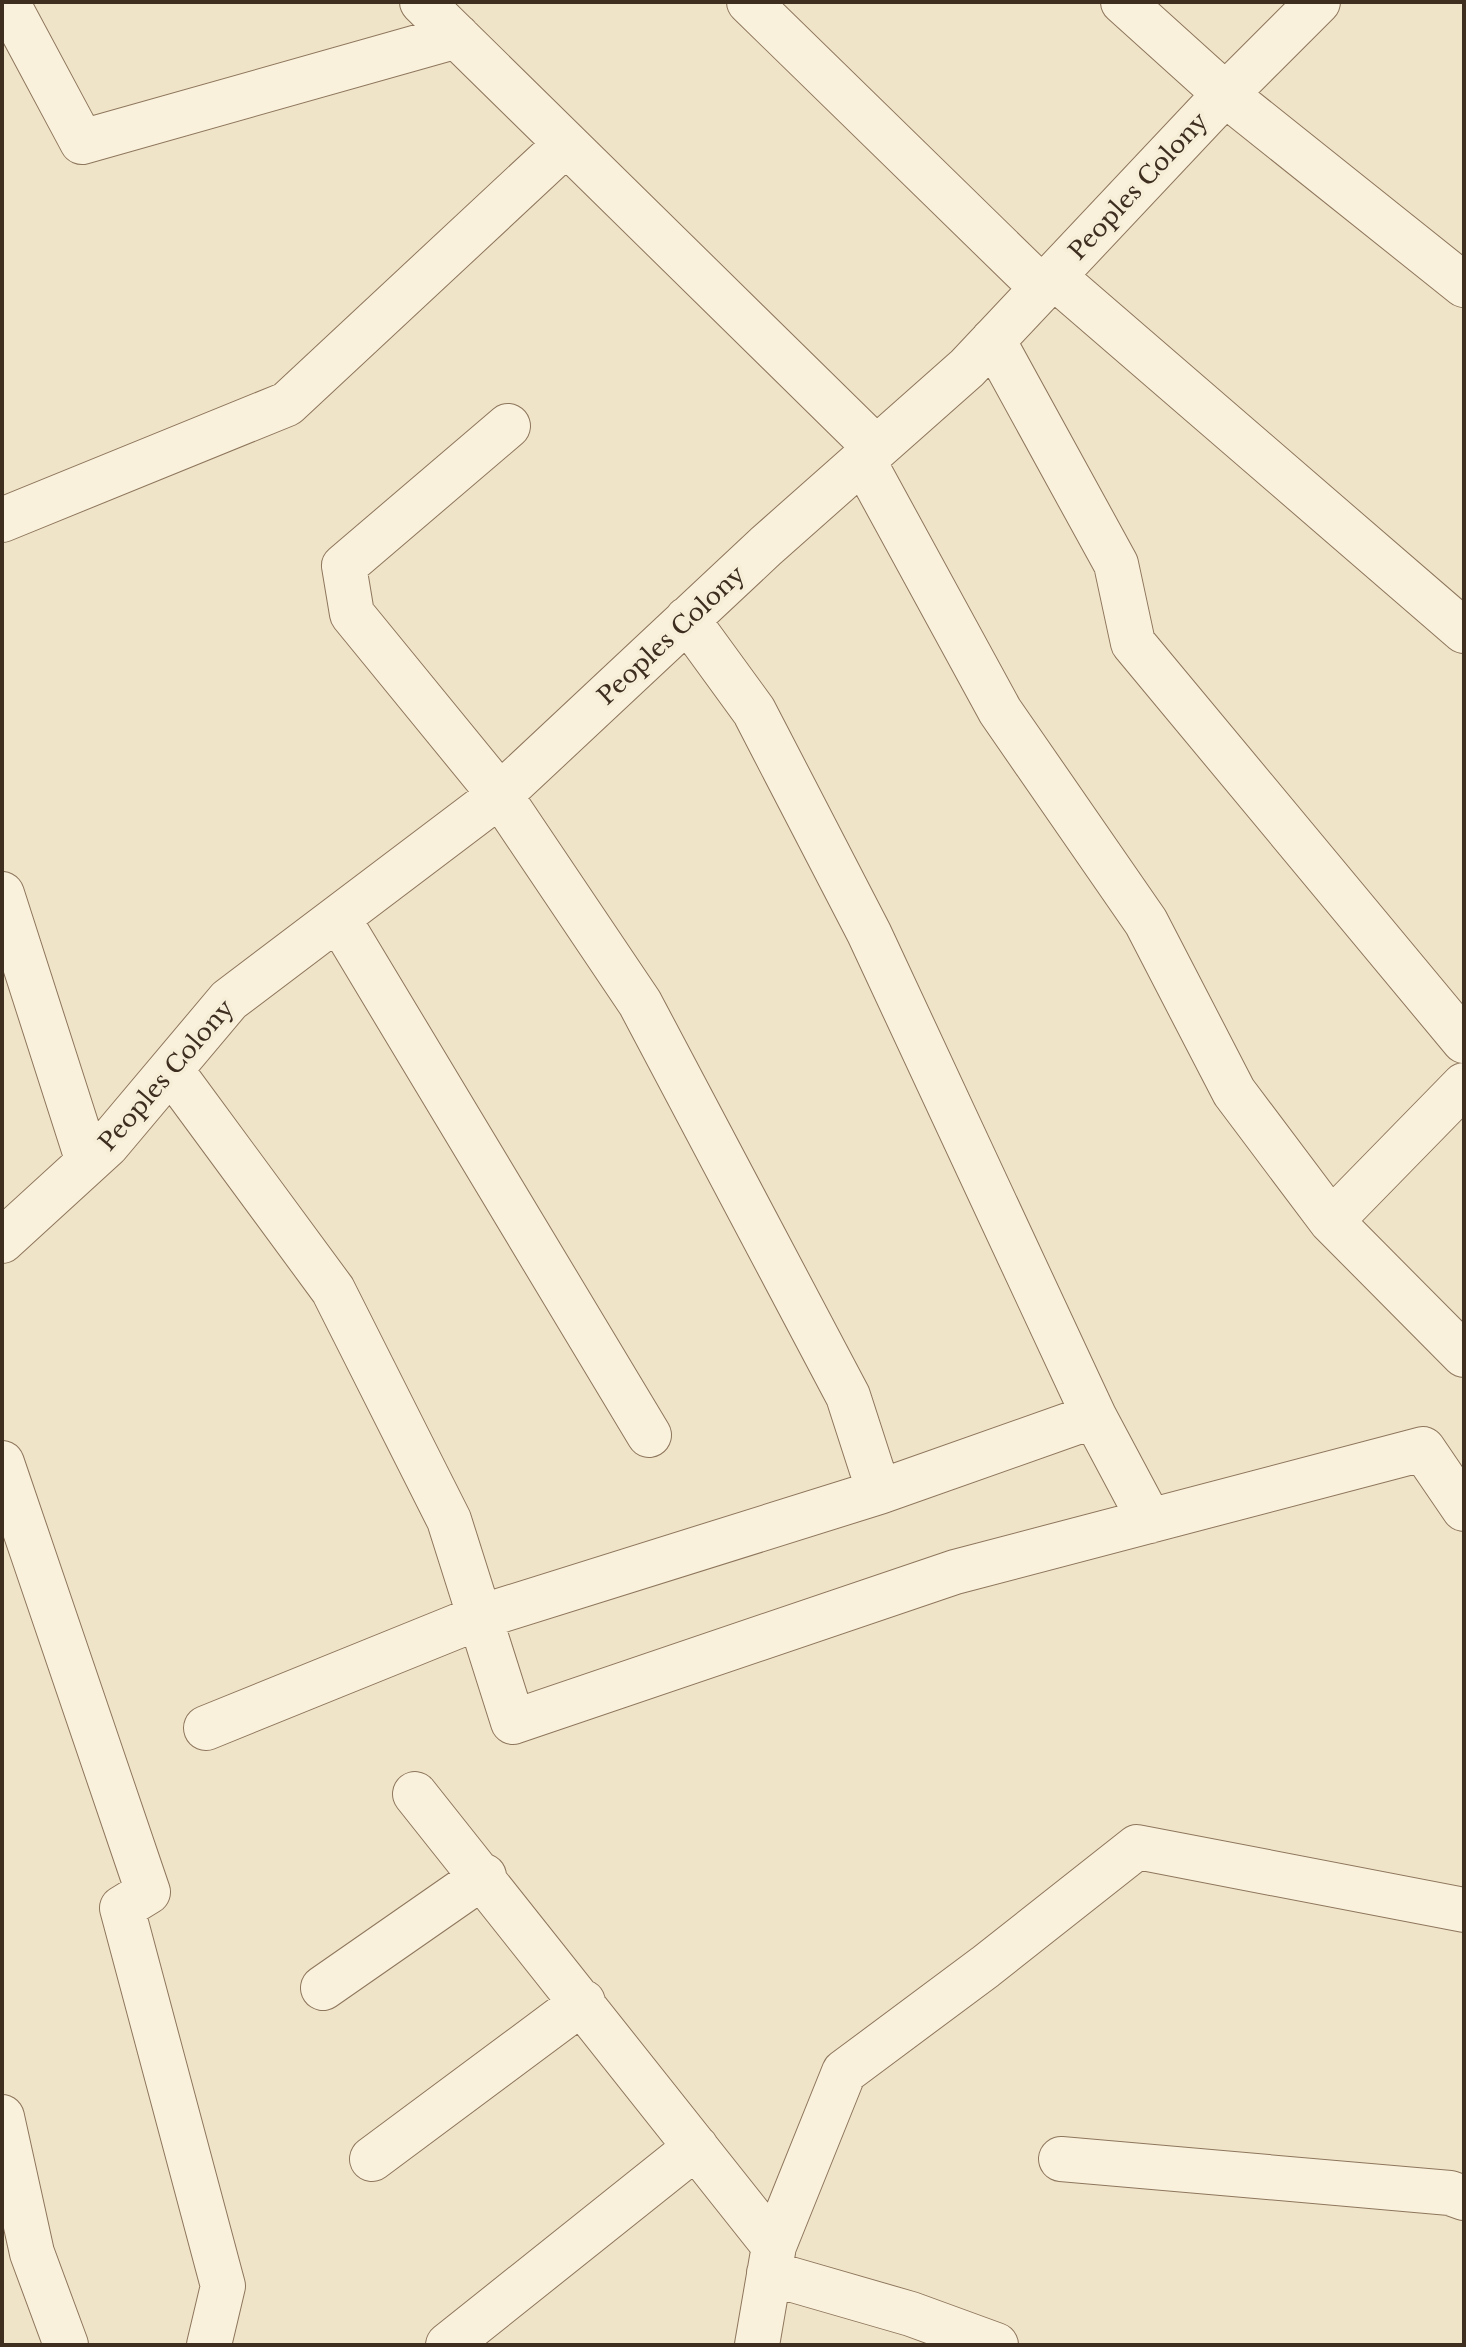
<svg xmlns="http://www.w3.org/2000/svg" width="1466" height="2347" font-family="'Libre Baskerville',serif">
  <style>
    .lines { fill: none; stroke-linecap: round; stroke-linejoin: round }
    .minor-casing { stroke: #8d765c; stroke-width: 46 }
    .minor { stroke: #faf1dc; stroke-width: 44 }
    .labels { text-anchor: middle; dominant-baseline: central; stroke-width: 7; stroke-linejoin: round; paint-order: stroke }
    .street-label { font-size: 24px; fill: #3d2e20; stroke: #f7eed8 }
  </style>
  <rect width="100%" height="100%" fill="#f0e4c8"/>
  <g class="lines">
    <!-- minor casing -->
    <g class="minor-casing">
      <path id="minor" d="M7,2L82,142L457,36
        M422,2L876,448
        M749,2L1042,288
        M1123,2L1225,94L1464,285
        M1053,276L1464,631
        M993,340L1116,564L1133,643L1464,1041
        M863,460L1000,711L1146,922L1234,1092L1331,1221L1464,1355
        M2,520L287,404L566,144
        M687,619L754,711L869,933L1094,1416
        M2,894L88,1162
        M338,918L649,1435
        M171,1070L333,1290L449,1520L513,1722L955,1572L1423,1449L1464,1509
        M1331,1221L1464,1085
        M2,1241L107,1145L229,1000L500,795L766,546L967,368L1209,111L1318,2
        M2,1463L148,1892L122,1908L223,2286L209,2345
        M879,1492L1094,1416L1150,1521
        M206,1728L480,1617L879,1492L848,1396L640,1003L500,795L352,614L344,566L508,426
        M415,1794L774,2246
        M323,1988L484,1876
        M2,2117L32,2253L66,2345
        M372,2159L583,2002
        M1061,2159L1450,2193L1464,2198
        M769,2273L911,2314L996,2345
        M448,2345L696,2147
        M757,2345L774,2246L844,2072L985,1967L1137,1847L1464,1910"/>
    </g>
    <!-- minor -->
    <use href="#minor" class="minor"/>
  </g>
  <g class="labels">
    <!-- street labels -->
    <g class="street-label">
      <text transform="translate(1138 186) rotate(-47)">Peoples Colony</text>
      <text transform="translate(671 635) rotate(-43)">Peoples Colony</text>
      <text transform="translate(166 1075) rotate(-49)">Peoples Colony</text>
    </g>
  </g>
  <!-- border -->
  <rect width="1466" height="2347" fill="none" stroke="#3d2e20" stroke-width="8"/>
</svg>
